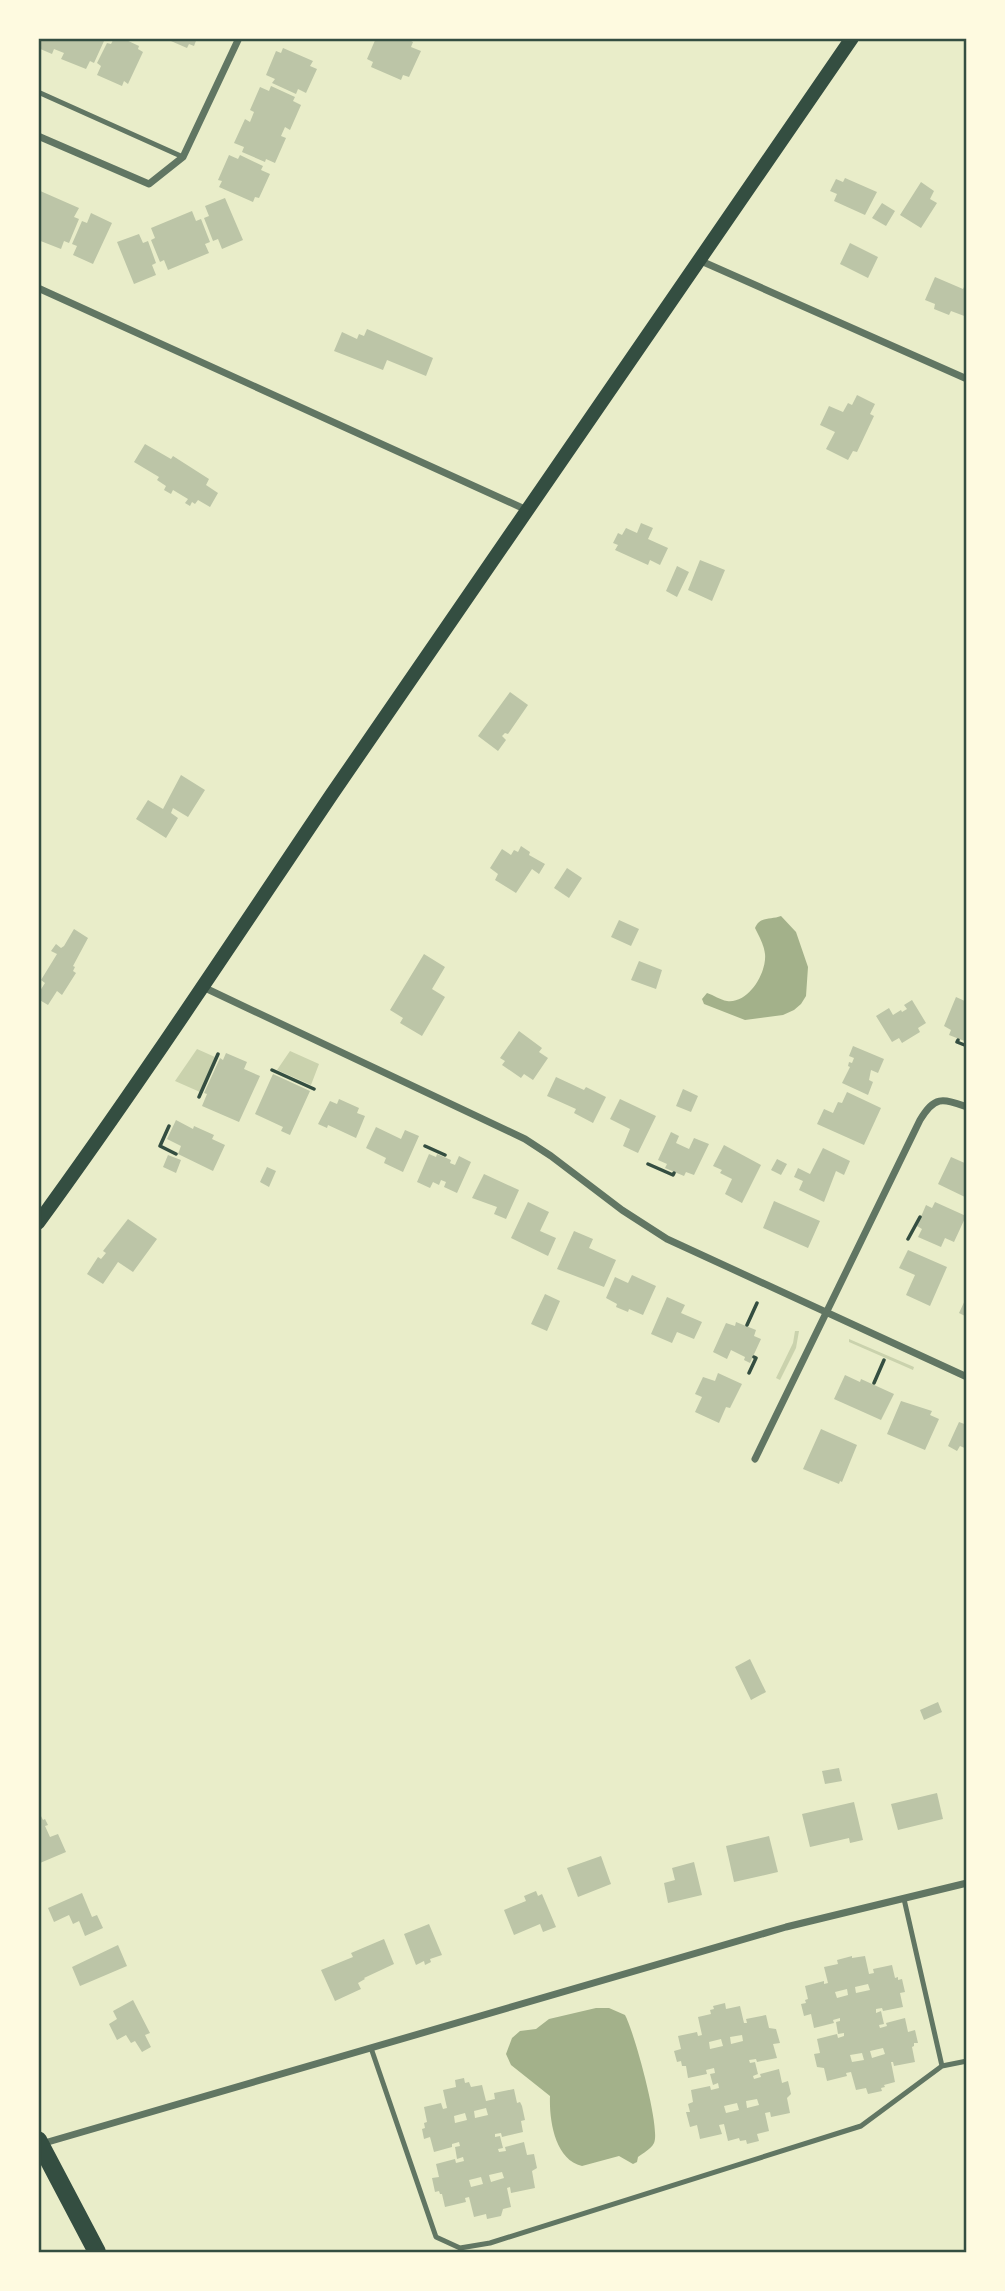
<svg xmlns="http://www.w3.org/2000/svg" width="1005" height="2291" font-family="'Fira Sans Condensed',sans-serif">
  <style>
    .green { fill: #cad2ad }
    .water { fill: #a3b18a }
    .building { fill: #bcc5a7; fill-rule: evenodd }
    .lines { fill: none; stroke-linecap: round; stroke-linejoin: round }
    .path { stroke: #344e41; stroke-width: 3.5 }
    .service { stroke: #617663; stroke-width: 5 }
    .minor { stroke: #617663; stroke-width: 7 }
    .secondary { stroke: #344e41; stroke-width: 14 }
    .primary { stroke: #344e41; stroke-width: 18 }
    .neatline { fill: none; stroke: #344e41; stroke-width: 2.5 }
  </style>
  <rect width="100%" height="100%" fill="#e9edc9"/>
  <!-- green -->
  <path class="green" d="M197,1049L215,1057L200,1092L175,1081Z
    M290,1051L319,1064L311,1085L277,1070Z
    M795,1331H799L796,1348L780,1380L776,1378L793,1343Z
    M849,1339L914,1367L913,1370L849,1342Z"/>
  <!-- water -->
  <path class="water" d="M781,916L796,932L808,967L806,996L801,1004L794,1010L783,1015L745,1020L704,1004L702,999L707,993C714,995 720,1000 727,1001C749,1004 767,972 765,954C764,945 759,936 755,928C760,916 771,920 781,916Z
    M596,2008H609L625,2015C634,2031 661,2129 654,2143C651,2149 643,2153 638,2157L637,2162L633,2164L619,2156L582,2166C555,2160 549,2120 550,2096L511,2065L506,2054L512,2038L520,2031L536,2029L549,2019Z"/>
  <!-- building -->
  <path class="building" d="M38,38H98L104,41L94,63L90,61L86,69L61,59L64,53L54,49L52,54L38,48Z
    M114,38H122L139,46L138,49L143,52L128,84L124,81L122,86L97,75L101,66L97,63L107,43L111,44Z
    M164,38H197L194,46L189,44L187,48Z
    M376,38H406L413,42L411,47L421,51L409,77L403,75L401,80L371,67L373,62L367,59Z
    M283,48L313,61L310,66L317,69L306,93L298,89L296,94L272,83L275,79L266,75L276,51L281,53Z
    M271,86L295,97L293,101L301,105L290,130L285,127L281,136L286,138L275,163L266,159L265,162L242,152L244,147L234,143L245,119L250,122L254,112L250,110L260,87L269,91Z
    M229,155L238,159L240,155L263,166L261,170L270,174L259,198L255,197L253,202L219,187L222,181L218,180Z
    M845,178L877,192L865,215L834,201L837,194L830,191L836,179L843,182Z
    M921,182L934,191L930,199L937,203L921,228L900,215Z
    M38,190L79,208L74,217L79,219L69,243L64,241L61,249L38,240Z
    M225,198L243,240L222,249L218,239L213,241L204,218L209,216L205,206Z
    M882,203L895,211L886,226L872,218Z
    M192,211L196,221L201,219L210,242L205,244L209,253L168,270L164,260L160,262L151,240L155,238L151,228Z
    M91,213L112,223L93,264L73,255L77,246L72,244L82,221L87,223Z
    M139,234L143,243L148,241L156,263L152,265L156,275L134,284L117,242Z
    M850,243L878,257L868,278L840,264Z
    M935,277L963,289L967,281V317L951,311L949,315L934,309L935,304L925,300Z
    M367,329L433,358L426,376L387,360L383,370L334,351L342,332L357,339L359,334L364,336Z
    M857,395L875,404L870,414L874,416L857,452L853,451L848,460L826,449L835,432L820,425L829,406L843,412L848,403L852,405Z
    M145,444L171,459L173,456L209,479L206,485L218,493L210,507L198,500L195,504L192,502L190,506L185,503L188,499L173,490L171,494L164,490L166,486L157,480L159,477L134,462Z
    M641,523L653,528L648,539L668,548L660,565L650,560L648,565L615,550L618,545L613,543L618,533L622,535L626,528L637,533Z
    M700,560L725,570L712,601L688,590Z
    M677,566L689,572L677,597L666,591Z
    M510,692L528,705L508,734L505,733L502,736L506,740L498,751L478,736Z
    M181,775L205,790L188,817L173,808L171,813L178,818L166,838L136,819L148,800L163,809Z
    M521,846L530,852L529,855L545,864L539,874L532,869L516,893L495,880L498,874L490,868L502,849L511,855L514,850L518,852Z
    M567,868L582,878L569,898L554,888Z
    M619,920L639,929L631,946L611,937Z
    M74,929L88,938L73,966L75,967L73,971L76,973L62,995L57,991L48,1005L38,999V994L45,983L41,980L57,954L51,951L56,944L61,948L64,946Z
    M424,954L445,967L432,989L445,997L422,1036L400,1023L403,1018L390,1010Z
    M639,961L662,970L656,989L631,980Z
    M956,997L967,1002V1042L949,1035L951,1030L944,1026Z
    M912,1000L926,1023L918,1028L920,1032L902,1043L899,1038L892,1042L876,1016L889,1008L893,1015L901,1010L902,1012L907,1009L904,1005Z
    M519,1031L542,1048L539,1052L548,1058L533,1080L524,1074L521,1078L502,1065L505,1061L500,1058Z
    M853,1046L884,1059L878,1073L871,1070L869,1080L873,1082L868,1095L842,1083L850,1067L848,1066L849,1062L852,1063L854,1058L849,1056Z
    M226,1053L247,1062L244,1069L260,1076L239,1122L202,1106L207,1094L204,1093L220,1058L223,1060Z
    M273,1074L310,1091L290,1135L281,1131L283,1127L255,1114Z
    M556,1077L584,1090L586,1087L606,1097L593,1123L574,1113L576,1109L547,1096Z
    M683,1089L698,1096L691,1112L676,1106Z
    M847,1092L881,1108L864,1145L817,1124L824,1109L833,1113L838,1102L842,1103Z
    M339,1099L359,1108L357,1113L365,1116L356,1138L328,1125L327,1128L318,1124L330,1101L337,1104Z
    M620,1099L656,1116L638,1153L623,1146L630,1129L610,1119Z
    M176,1120L193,1129L194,1126L214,1135L212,1139L225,1145L213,1171L178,1154L181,1146L167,1139Z
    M376,1127L401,1139L405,1130L419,1136L403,1172L384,1163L386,1158L366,1148Z
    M671,1132L679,1136L676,1143L689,1149L694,1138L709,1144L694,1175L686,1172L684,1176L665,1168L667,1164L658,1160Z
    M724,1145L761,1165L742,1203L725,1194L732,1179L720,1173L722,1170L713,1166Z
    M823,1148L850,1161L844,1175L836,1171L824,1202L799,1190L803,1181L794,1177L798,1168L810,1174Z
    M429,1154L436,1157L437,1154L451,1160L450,1163L455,1165L459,1156L471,1162L457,1193L444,1187L446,1182L441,1180L439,1185L433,1182L430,1188L417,1182Z
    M168,1155L181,1160L176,1173L163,1167Z
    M951,1157L967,1164V1198L938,1184Z
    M777,1159L787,1164L781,1175L771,1170Z
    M267,1167L276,1171L269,1187L260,1182Z
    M484,1174L519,1190L506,1219L494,1214L497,1207L472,1198Z
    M774,1201L820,1221L808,1248L763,1228Z
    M528,1202L549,1212L540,1231L556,1238L548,1256L511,1238Z
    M935,1202L966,1216L954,1242L945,1238L941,1247L918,1237L922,1229L917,1226L926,1205L932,1208Z
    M128,1219L157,1239L133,1272L118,1262L103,1284L87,1274L98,1257L101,1259L106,1253L103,1251Z
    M574,1231L593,1239L589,1248L616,1260L604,1287L557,1269Z
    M908,1250L947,1267L930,1306L906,1295L915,1275L899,1268Z
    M632,1275L656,1286L643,1315L629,1309L628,1312L616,1307L617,1304L606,1298L615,1277L628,1283Z
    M545,1294L560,1301L547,1331L531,1324Z
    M967,1296V1317L959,1313Z
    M667,1297L685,1305L681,1313L702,1322L694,1339L677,1332L672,1343L651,1334Z
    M736,1322L756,1330L754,1336L761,1339L750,1363L744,1360L745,1357L731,1350L727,1359L713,1352L726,1323L735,1326Z
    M718,1373L742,1384L730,1408L726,1407L719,1423L695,1412L702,1397L695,1394L703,1377L715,1381Z
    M845,1375L860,1382L861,1379L894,1394L881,1420L834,1399Z
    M901,1401L932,1411L930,1415L939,1419L925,1450L887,1434Z
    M959,1422L967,1425V1449L960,1446L957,1451L948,1446Z
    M821,1429L857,1445L842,1482L840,1481L839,1484L803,1469Z
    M750,1659L766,1692L751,1700L735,1667Z
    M938,1702L942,1712L924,1720L920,1710Z
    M839,1768L842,1781L825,1784L822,1771Z
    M937,1793L943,1819L898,1830L891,1804Z
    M854,1802L863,1840L850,1843L849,1838L810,1847L802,1814Z
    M38,1810L43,1820L45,1819L48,1825L45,1826L50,1837L58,1834L66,1852L40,1863Z
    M769,1836L778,1872L734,1882L726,1846Z
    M601,1856L611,1884L578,1897L567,1868Z
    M694,1862L702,1895L668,1903L664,1883L675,1880L672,1868Z
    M536,1891L538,1896L542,1894L556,1927L543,1932L540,1924L514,1935L504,1910L526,1901L524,1896Z
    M82,1893L92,1917L97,1915L103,1928L85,1936L79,1921L73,1924L69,1915L54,1922L48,1908Z
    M429,1924L442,1955L430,1959L431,1962L425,1965L424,1961L416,1965L404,1934Z
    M384,1939L394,1964L364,1978L365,1979L358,1983L361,1989L335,2001L321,1970L353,1957L351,1953Z
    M118,1945L127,1966L80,1986L72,1967Z
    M852,1956V1958L865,1956L869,1974L874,1973L873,1969L892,1965L895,1978L898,1977V1980L902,1979L905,1992L900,1993L903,2007L883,2011L882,2008L876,2009V2013L881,2011L884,2024L879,2025L880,2028L887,2026L886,2023L905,2018L908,2032L915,2030L918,2043H914V2046L912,2047L915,2062L894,2066L893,2062H891L895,2082L884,2085L885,2087L881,2088L882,2091L868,2094L866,2088L856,2090L851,2072L846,2073L847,2076L827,2081L824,2068L817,2067L814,2054L820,2053L817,2039L837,2034L838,2038L844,2036V2033L838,2034L836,2022L840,2021V2018L833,2020L834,2023L814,2028L811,2014L804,2016L801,2004L806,2003L805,2000L808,1999L805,1986L824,1981V1984L828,1983L824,1967L838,1964L837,1960ZM868,1984L870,1990L856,1993L855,1987ZM847,1989L848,1995L837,1998L835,1992ZM883,2048L885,2054L872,2058L870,2051ZM862,2053L864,2060L852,2062L850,2055Z
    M133,2000L150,2033L145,2035L151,2047L142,2052L135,2041L131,2043L126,2035L117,2040L109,2024L117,2019L113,2011Z
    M725,2003L726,2009L740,2006L744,2023H747L746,2019L766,2015L769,2028L776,2029L780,2043L773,2044L777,2058L757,2062L756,2059L749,2060L750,2063L755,2062L758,2074L753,2076L754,2079L761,2077L760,2074L779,2069L782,2083L788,2081L791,2094L787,2098L790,2113L771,2117L770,2112L765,2113L769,2131L757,2134L759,2141L747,2144L746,2140L740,2141L739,2138L728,2141L724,2124L719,2125L722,2134L700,2139L697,2125L690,2127L686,2112H690L688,2104L693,2102L691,2090L710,2086L711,2090L719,2088L718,2083L713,2085L710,2074L715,2073L714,2068L706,2070L707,2074L688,2078L686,2066H682L681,2061L677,2062L674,2051L681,2049L678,2036L697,2032L698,2036L702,2035L698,2017L711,2014L710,2010L714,2009L713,2006ZM742,2035L743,2041L731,2044L730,2037ZM721,2039L723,2046L710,2049L709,2042ZM757,2099L759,2105L747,2108L746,2101ZM737,2103L739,2110L726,2113L724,2106Z
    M464,2078L465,2083L469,2082L471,2087L482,2085L486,2101L495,2099L494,2093L514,2089L517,2103L520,2102L522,2106L525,2120L521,2121L523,2132L502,2137L501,2133L495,2134V2137L500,2136L503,2148L498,2149L499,2152L506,2151L505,2147L524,2142L527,2155L534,2154L537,2168L532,2171L535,2188L511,2193L510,2187L507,2188L511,2207L503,2209L501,2216L487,2219L486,2214L474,2217L469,2197L465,2198L466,2202L445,2207L442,2194H440L439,2191L435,2192L432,2178L439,2177L436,2164L455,2159L456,2163L464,2161L463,2157L457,2159L455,2147L460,2146L459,2142L452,2144V2147L434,2152L430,2137L424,2139L422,2129L425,2128L424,2123L427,2122L424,2107L441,2103L443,2109L447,2108L443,2090L456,2087L455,2080ZM486,2108L488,2115L475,2118L474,2111ZM465,2113L467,2120L455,2123L454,2116ZM502,2172L504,2178L491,2182L489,2175ZM481,2177L483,2184L471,2187L469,2180Z"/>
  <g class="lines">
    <!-- path -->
    <path class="path" d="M958,1040L957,1042L967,1046
      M272,1070L314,1089
      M199,1097L218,1054
      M169,1126L160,1146L176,1154
      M425,1146L445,1155
      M648,1164L673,1175L674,1173
      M908,1239L920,1217
      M747,1325L757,1303
      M749,1373L756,1358L754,1357
      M874,1383L884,1360"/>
    <!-- service -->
    <path class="service" d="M38,92L183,157
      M904,1899L942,2066
      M371,2048L436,2237L460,2248L490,2243L861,2126L942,2066L967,2061"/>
    <!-- minor -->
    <path class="minor" d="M38,136L149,184L183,157L239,38
      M701,261L967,379
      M38,288L529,511
      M203,987L525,1139L551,1156L622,1210L667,1239L967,1377
      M755,1459L920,1120C935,1096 941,1098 967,1107
      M41,2144L786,1927L967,1883"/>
    <!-- secondary -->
    <path class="secondary" d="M38,1223C140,1083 235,938 332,794C504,541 680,291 852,38"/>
    <!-- primary -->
    <path class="primary" d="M38,2140L97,2252"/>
  </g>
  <!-- border -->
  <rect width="1005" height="2291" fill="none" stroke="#fefae0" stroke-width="80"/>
  <rect x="40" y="40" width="925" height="2211" class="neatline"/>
</svg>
